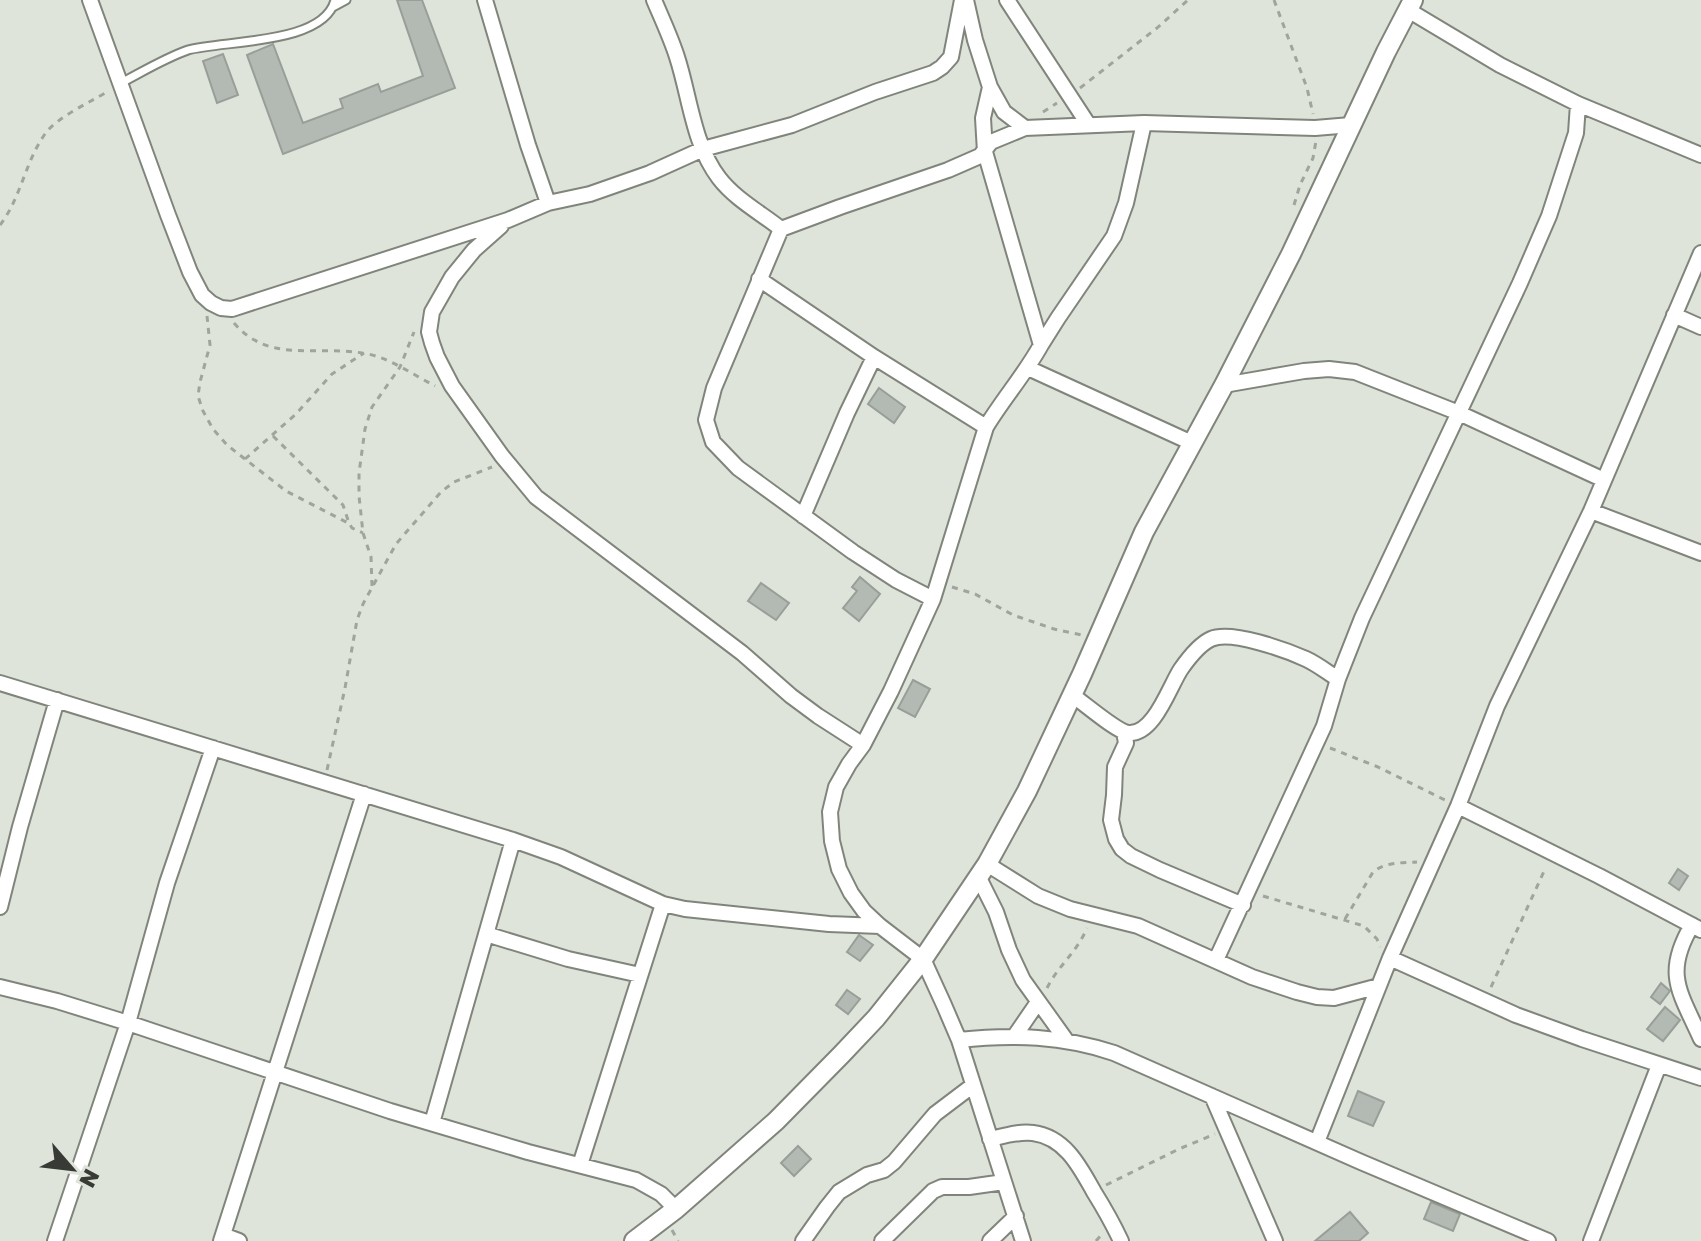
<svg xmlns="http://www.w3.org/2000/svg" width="1701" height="1241" font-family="'Golos Text',sans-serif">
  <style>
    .building { fill: #b3bab3; stroke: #979f98; stroke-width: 2 }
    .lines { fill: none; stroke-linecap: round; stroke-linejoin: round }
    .service-casing { stroke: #80857c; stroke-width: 11 }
    .minor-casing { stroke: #80857c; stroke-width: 18 }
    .tertiary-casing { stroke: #80857c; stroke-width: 22 }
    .path { stroke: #a0a49c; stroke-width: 3; stroke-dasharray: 6 6; stroke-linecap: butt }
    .service { stroke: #fff; stroke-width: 7 }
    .minor { stroke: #fff; stroke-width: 14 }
    .tertiary { stroke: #fff; stroke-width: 18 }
  </style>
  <rect width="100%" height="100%" fill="#dfe4da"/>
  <!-- building -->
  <path class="building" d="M397,0H422L455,88L283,154L247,55L273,44L303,123L343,108L340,99L378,84L381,92L423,76Z
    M223,54L238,95L217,103L203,61Z
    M879,388L905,407L894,423L868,404Z
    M860,577L880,594L859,621L843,608L857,591L852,587Z
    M761,583L789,603L776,620L748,601Z
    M913,680L930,689L915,717L898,708Z
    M1678,869L1688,876L1679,890L1669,883Z
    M859,935L873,945L860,961L847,952Z
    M1661,983L1670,991L1660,1004L1651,997Z
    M847,990L860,999L848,1014L836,1005Z
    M1665,1007L1680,1020L1663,1041L1647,1029Z
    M1358,1091L1384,1102L1373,1126L1348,1116Z
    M798,1146L811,1159L794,1176L781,1163Z
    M1431,1202L1460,1214L1453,1231L1424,1219Z
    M1350,1212L1368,1233L1359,1241H1315Z"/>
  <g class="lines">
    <!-- service casing -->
    <g class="service-casing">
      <path id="service" d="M333,7L346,0
        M121,83C142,72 165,58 188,50C224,40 324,45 335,0"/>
    </g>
    <!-- minor casing -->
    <g class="minor-casing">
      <path id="minor" d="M90,0L168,215L190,272L202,295L211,303L221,308L232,309L508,220L548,203L590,194L650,173L703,149L792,125L875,92L933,73L942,67L951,57L962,0
        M485,0L528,145L548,203
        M654,0C662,19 671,38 677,57C690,97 693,144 719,178C735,199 761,213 781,229
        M966,0L975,40L990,87L1004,112L1025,128L1144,123L1315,128L1351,125
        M1007,0L1088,124
        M1408,10L1500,65L1578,104L1701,155
        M990,87L983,118L985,152L1041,345C1025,374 1003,399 986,427L933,599L891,691L863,745L849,764L836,787L830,812L832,841L839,869L851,893L864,911L880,926L923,959L944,1005L959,1040L1023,1241
        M501,226L474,250L452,277L432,312L429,332L432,343L437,357L452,386L502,456L536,497L742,653L791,696L818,716L863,745
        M759,279L874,357L986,427
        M1674,315L1701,327
        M1041,345L1058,318L1114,236L1126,203L1144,123
        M1028,368L1192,443
        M1224,385L1304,371L1329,369L1355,372L1459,413L1604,480
        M1591,511L1701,553
        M803,516L847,413L874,357
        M933,599L896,580L853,552L738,468L713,442L706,420L714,388L781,229L840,207L948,170L980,156L991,142L1025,128
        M0,683L513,840L561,857L663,904L685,909L829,924L880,926
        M1072,695C1084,703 1116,731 1128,733C1154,736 1170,685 1181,669C1188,659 1200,644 1211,639C1231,630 1286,650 1306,659C1317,664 1327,672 1338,679
        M1124,732L1126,743L1115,767L1114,795L1111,820L1116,839L1122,849L1131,856L1160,870L1243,905
        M1458,806L1599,876L1701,930
        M987,864L1038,896L1070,909L1138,926L1252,977L1297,992L1317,997L1334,998L1379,986
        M978,876L996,912L1009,950L1023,980L1066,1040
        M0,907L20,827L57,700
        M1692,925C1663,974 1680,992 1701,1039
        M486,934L568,959L640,975
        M1390,958L1516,1015L1582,1039L1701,1078
        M1216,960L1324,726L1338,679L1362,618L1520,283L1549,216L1576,133L1578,104
        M0,987L57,1001L128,1023L390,1111L528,1152L636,1180L661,1194L676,1209
        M1014,1037L1038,1002
        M959,1040C1013,1034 1063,1036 1114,1053L1361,1162L1548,1241
        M1212,1096L1275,1241
        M432,1123L513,840
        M990,1139C1004,1136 1019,1131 1033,1133C1065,1137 1080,1167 1094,1192C1104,1208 1113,1224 1121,1241
        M1317,1142L1390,958L1458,806L1497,706L1591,511L1701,253
        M580,1165L663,904
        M223,1235L239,1241
        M55,1241L128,1023L167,883L213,748
        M221,1241L364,794
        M803,1241L827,1207L839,1192L867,1175L884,1170L894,1162L935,1114L972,1086
        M882,1241L933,1191L942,1187H969L1004,1182
        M990,1241L1016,1216
        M1591,1241L1659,1065"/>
    </g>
    <!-- tertiary casing -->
    <g class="tertiary-casing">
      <path id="tertiary" d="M634,1241L676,1209L725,1166L776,1121L841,1055L876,1018L923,959L987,864L1027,791L1082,674L1144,532L1224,385L1291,254L1386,52L1413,0"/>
    </g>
    <!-- path -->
    <path class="path" d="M1274,0L1307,88L1313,114
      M1080,88L1157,28L1188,0
      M1043,112L1057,103
      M1294,205L1300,185L1313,158L1316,141
      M0,225C21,198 25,162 45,134C56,118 90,102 107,92
      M207,316L210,345L200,382L198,396L203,411L213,429L227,445L286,491L348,523
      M234,323C269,364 316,345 362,353C387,356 412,374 435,386
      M273,436L343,505L349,523L352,528L363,533
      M245,459L296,414L332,374L364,353
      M372,586L371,557L363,533L359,496V473L365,429L372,407L400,367L414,332
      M952,587L975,594L1013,615L1054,629L1082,635
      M1330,748L1378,767L1447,801
      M327,770L345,688L357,620L363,604L396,544L441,492L454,482L492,467
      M1263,896L1364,926L1377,939L1380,947
      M1345,919L1373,872C1385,862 1401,863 1417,862
      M1491,987L1546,867
      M1047,988C1058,966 1077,952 1087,928
      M1106,1185L1179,1149L1215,1134
      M672,1230L678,1241
      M1096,1241L1102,1234"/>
    <!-- service -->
    <use href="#service" class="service"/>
    <!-- minor -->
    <use href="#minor" class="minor"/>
    <!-- tertiary -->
    <use href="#tertiary" class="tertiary"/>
  </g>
  <!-- north arrow -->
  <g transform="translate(72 1169) rotate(118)" stroke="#dfe4da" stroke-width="6" paint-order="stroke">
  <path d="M0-6L14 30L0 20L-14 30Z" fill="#383a36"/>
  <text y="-12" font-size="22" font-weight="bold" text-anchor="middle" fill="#383a36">N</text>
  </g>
</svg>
